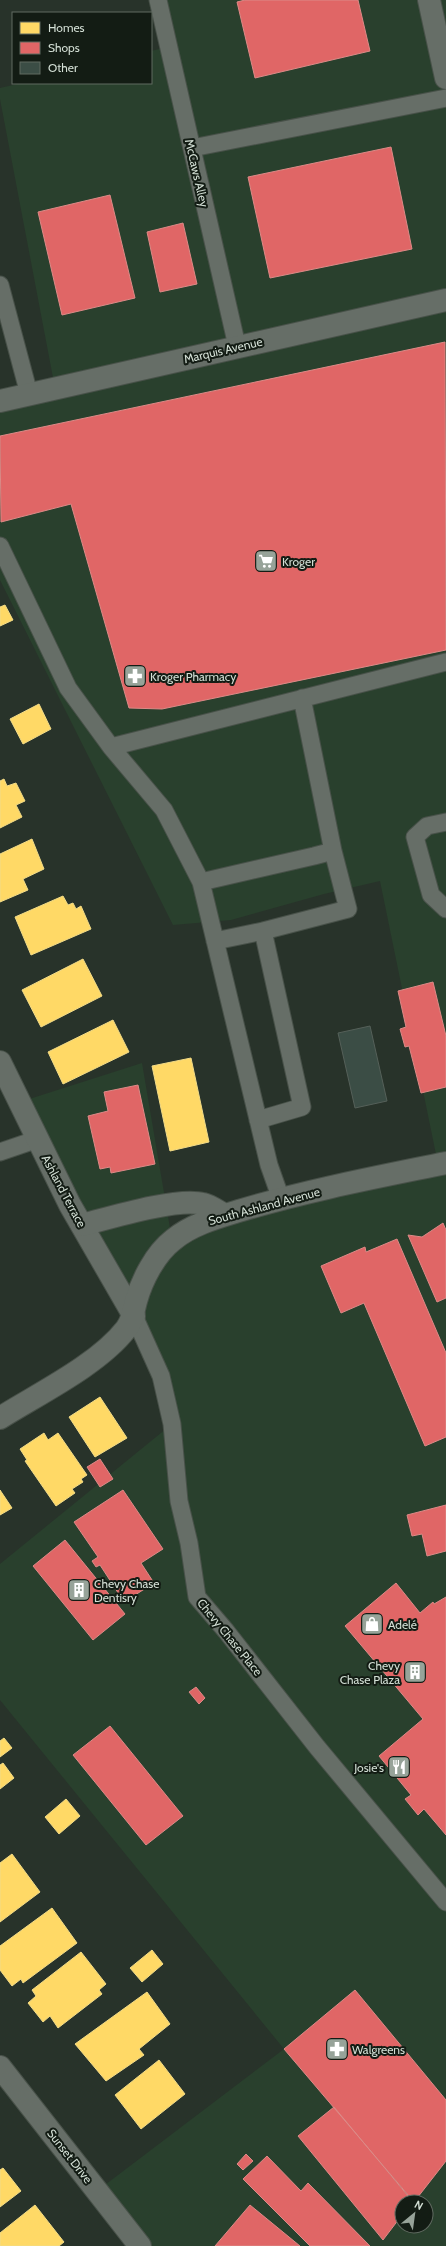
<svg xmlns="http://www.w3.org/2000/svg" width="446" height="2246" font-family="Cabin,sans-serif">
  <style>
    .built { fill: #29402d; fill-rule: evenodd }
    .homes { fill: #ffd966; stroke: #f2db87 }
    .shops { fill: #e06666; stroke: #dc8a87 }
    .building { fill: #3b4d45; stroke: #556059 }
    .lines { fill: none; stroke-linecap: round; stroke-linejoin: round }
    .service-casing { stroke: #485149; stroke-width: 19 }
    .minor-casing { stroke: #485149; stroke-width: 24 }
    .tertiary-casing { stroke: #485149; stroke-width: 24 }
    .secondary-casing { stroke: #485149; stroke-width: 24 }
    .service { stroke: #666e67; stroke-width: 17 }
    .minor { stroke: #666e67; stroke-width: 22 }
    .tertiary { stroke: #666e67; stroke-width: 22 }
    .secondary { stroke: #666e67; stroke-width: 22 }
    .labels { text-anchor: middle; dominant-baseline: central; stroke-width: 4; stroke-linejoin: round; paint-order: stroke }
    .street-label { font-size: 12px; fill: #d3dfd5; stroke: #131c14 }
    .poi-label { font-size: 12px; fill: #d3dfd5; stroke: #131c14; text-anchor: start }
  </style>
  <rect width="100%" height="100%" fill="#28332a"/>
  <!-- built -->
  <path class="built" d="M158,0H446V2246H141L97,2191L284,2049L0,1700V1564L172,1424L161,1376L20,1102L142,1063L172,1240L438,1164L380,881L324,894L231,920L173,925L0,580V401L55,388L0,99V88L22,83H151V51L168,47ZM402,2202H426V2226H402Z"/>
  <!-- homes -->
  <path class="homes" d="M5,605L13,620L0,626V607Z
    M39,704L51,729L23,744L10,719Z
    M4,779L7,786L16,783L25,801L16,805L22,817L0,828V781Z
    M32,839L44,869L23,879L28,890L0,902V854Z
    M63,896L68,905L73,903L76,909L81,906L91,929L31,955L15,917Z
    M83,959L102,996L41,1027L22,990Z
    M113,1020L129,1052L63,1084L48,1052Z
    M191,1058L209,1142L170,1151L152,1066Z
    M100,1397L127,1438L95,1457L69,1417Z
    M44,1433L48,1440L58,1433L87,1475L81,1479L83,1482L72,1489L75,1493L56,1506L25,1461L27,1460L20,1449Z
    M0,1490L12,1508L0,1515Z
    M4,1738L12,1748L0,1757V1741Z
    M3,1763L14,1778L0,1789V1765Z
    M66,1799L80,1816L59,1834L45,1817Z
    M12,1854L40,1892L0,1922V1863Z
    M52,1908L77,1943L23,1983L21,1979L12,1986L0,1970V1946Z
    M152,1950L163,1964L142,1982L130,1968Z
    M81,1952L106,1984L99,1990L102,1994L58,2028L50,2016L43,2022L28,2003L36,1996L32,1990Z
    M147,1992L170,2024L139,2049L144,2055L106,2081L75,2044Z
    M159,2060L185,2094L141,2129L115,2095Z
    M3,2168L21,2191L0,2207V2170Z
    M35,2205L64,2242L59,2246H0V2233Z"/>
  <!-- shops -->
  <path class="shops" d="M245,0H358L370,51L255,78L237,2Z
    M391,147L412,249L270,278L248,177Z
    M110,195L135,298L62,315L38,212Z
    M183,223L197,284L160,292L147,232Z
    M445,342L446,650L162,709L129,708L71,504L1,522L0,436Z
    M433,982L446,1036V1087L421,1093L409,1046L405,1047L400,1029L406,1027L398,991Z
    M138,1085L155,1164L111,1173L110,1167L100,1169L88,1116L108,1111L104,1092Z
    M443,1223L446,1230V1298L437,1302L408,1235L422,1237Z
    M397,1239L446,1353V1437L425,1446L364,1303L341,1313L321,1266L365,1247L366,1252Z
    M100,1459L113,1479L100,1487L87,1467Z
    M123,1490L163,1549L141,1563L154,1583L124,1602L100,1565L96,1567L92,1561L98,1557L74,1522Z
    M446,1505V1551L427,1556L422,1534L412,1536L407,1515Z
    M65,1540L125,1614L93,1640L33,1566Z
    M396,1583L420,1613L433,1602L434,1604L446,1597V1835L424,1809L418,1815L405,1799L411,1795L379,1756L423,1719L345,1626Z
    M196,1687L205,1698L199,1704L189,1692Z
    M110,1726L183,1816L146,1845L73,1755Z
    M355,1990L446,2100V2161L414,2202L284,2049Z
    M334,2107L413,2202H402V2215L383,2240L298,2136Z
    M246,2154L253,2161L243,2170L237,2164Z
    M267,2156L301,2191L308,2183L370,2246H310L243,2179Z
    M250,2205L300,2246H215Z"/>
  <!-- building -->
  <path class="building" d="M370,1026L387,1101L355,1108L338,1033Z"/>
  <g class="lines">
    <!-- service casing -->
    <g class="service-casing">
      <path id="service" d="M158,0L237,346
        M192,148L446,98
        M0,285L29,394
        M0,546L68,688L111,747L446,662
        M111,747L164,810L201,882L314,856L333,851L302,698
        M446,822L427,826L415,837L431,895L446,909
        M201,882L269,1165L281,1199
        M263,931L348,909L333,851
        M215,941L263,931L302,1107L258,1120
        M0,1152L38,1139
        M134,1316L161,1376L172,1424L179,1501L189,1543L197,1597L226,1631L317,1747L446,1902"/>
    </g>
    <!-- minor casing -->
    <g class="minor-casing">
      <path id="minor" d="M0,401L446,300
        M0,1062L70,1205L134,1316
        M0,2067L140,2246"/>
    </g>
    <!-- tertiary casing -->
    <g class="tertiary-casing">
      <path id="tertiary" d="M82,1225C109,1218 178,1197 203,1204C211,1206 219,1212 225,1215
        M0,1418C38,1394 98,1365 126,1329C133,1320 133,1312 136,1301C142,1280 155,1254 173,1240C192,1224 219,1217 242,1210C309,1190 378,1177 446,1163"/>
    </g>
    <!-- secondary casing -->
    <g class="secondary-casing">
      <path id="secondary" d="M429,0L446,78"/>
    </g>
    <!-- service -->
    <use href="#service" class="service"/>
    <!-- minor -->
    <use href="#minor" class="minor"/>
    <!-- tertiary -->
    <use href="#tertiary" class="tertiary"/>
    <!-- secondary -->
    <use href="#secondary" class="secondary"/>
  </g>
  <!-- icons -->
  <defs>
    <g id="supermarket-square" transform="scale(1.15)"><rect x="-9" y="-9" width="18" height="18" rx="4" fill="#97a399" stroke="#131c14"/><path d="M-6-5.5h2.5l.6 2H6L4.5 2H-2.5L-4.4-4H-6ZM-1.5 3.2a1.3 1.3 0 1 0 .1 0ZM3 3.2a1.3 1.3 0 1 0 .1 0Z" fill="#fff"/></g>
    <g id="pharmacy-square" transform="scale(1.15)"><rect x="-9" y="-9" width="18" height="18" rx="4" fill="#97a399" stroke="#131c14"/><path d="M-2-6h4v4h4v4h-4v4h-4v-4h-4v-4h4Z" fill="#fff"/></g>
    <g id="building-square" transform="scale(1.15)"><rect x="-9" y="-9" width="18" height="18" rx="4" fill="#97a399" stroke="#131c14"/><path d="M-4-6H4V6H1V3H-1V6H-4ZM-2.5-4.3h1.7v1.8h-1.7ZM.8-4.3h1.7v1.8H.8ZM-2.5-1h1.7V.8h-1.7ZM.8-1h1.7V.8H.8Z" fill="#fff"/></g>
    <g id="shop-square" transform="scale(1.15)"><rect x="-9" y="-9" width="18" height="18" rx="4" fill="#97a399" stroke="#131c14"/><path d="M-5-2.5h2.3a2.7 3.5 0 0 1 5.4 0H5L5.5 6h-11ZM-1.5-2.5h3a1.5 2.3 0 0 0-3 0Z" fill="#fff"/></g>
    <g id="restaurant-square" transform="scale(1.15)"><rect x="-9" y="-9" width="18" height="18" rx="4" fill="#97a399" stroke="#131c14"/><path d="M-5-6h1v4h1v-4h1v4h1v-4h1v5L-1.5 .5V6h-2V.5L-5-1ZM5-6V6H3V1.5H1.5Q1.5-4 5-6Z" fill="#fff"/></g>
  </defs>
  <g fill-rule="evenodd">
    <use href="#supermarket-square" x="266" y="561"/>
    <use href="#pharmacy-square" x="135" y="676"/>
    <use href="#building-square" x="79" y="1590"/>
    <use href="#shop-square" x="372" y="1624"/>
    <use href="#building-square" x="415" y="1672"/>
    <use href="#restaurant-square" x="399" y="1767"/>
    <use href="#pharmacy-square" x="337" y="2049"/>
  </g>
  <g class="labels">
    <!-- street labels -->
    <g class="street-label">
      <text transform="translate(197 173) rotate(77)">McCaws Alley</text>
      <text transform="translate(223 350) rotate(-13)">Marquis Avenue</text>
      <text transform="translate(64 1191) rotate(62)">Ashland Terrace</text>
      <text transform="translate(264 1206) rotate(-15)">South Ashland Avenue</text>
      <text transform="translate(230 1637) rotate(51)">Chevy Chase Place</text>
      <text transform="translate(70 2156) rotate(52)">Sunset Drive</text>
    </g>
    <!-- poi labels -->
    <g class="poi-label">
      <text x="282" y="561">Kroger</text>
      <text x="150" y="676">Kroger Pharmacy</text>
      <text x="94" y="1583">Chevy Chase<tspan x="94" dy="14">Dentisry</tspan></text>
      <text x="388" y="1624">Adelé</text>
      <text x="400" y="1665" text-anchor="end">Chevy<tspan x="400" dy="14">Chase Plaza</tspan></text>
      <text x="384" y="1767" text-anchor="end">Josie's</text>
      <text x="352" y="2049">Walgreens</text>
    </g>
  </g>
  <!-- legend -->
  <rect x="12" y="12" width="140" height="72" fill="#131c14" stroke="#606a61"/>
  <rect x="20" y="22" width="20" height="12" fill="#ffd966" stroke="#606a61"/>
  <text x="48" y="32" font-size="12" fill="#d3dfd5">Homes</text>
  <rect x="20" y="42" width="20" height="12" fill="#e06666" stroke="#606a61"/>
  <text x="48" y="52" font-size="12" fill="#d3dfd5">Shops</text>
  <rect x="20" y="62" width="20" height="12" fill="#3b4d45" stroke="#606a61"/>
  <text x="48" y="72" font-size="12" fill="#d3dfd5">Other</text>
  <!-- north arrow -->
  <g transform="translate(414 2214) rotate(29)"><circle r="19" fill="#131c14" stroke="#606a61"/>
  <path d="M0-3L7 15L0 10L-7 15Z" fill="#97a399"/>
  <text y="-6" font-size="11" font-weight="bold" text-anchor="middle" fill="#d3dfd5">N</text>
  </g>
</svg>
